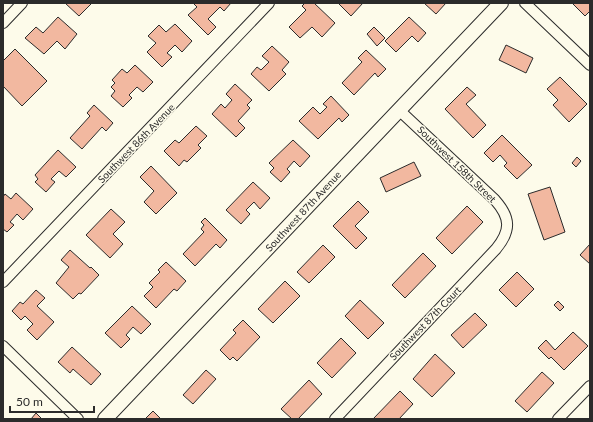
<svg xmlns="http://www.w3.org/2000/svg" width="593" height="422" font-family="Lato,sans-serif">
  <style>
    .building { fill: #f2b8a0; stroke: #2b2b2b }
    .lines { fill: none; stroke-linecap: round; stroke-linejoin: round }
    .street-casing { stroke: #2b2b2b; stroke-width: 12 }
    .secondary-casing { stroke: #2b2b2b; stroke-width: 16 }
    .street { stroke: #fdfbea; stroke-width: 10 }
    .secondary { stroke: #fdfbea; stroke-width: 14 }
    .labels { text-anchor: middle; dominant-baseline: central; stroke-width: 3; stroke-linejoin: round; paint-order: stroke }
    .street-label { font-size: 10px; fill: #2b2b2b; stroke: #fdfbea }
  </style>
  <rect width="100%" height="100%" fill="#fdfbea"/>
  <!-- building -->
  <path class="building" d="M65,3H92L79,16Z
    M193,3H231L224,11L220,7L208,19L216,27L208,35L188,15L197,7Z
    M305,3H314L335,23L322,37L312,27L300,38L289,27L306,10L302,6Z
    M338,3H363L351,16Z
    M424,3H446L436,14Z
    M572,3H590V11L585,16Z
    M58,17L77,34L65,49L57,41L44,54L25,38L36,27L43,33Z
    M409,17L426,33L418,42L412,36L396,52L385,41Z
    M175,24L192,41L182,52L175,45L167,53L172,57L162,67L147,52L156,43L148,36L159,25L166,32Z
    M374,27L385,38L377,46L367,34Z
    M506,45L533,58L526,73L499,60Z
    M272,46L289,62L282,70L286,74L269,91L251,74L257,67L261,70L269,62L262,56Z
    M15,49L47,81L22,106L3,86V61Z
    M366,50L386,69L378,77L375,73L354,95L342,83L362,62L358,58Z
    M135,65L153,82L143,92L137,87L129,95L132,98L123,107L111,96L115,91L111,87L115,83L112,80L122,69L127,73Z
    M560,77L587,104L569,122L553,105L558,100L547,89Z
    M235,84L252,100L247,105L250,108L238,121L245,128L236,137L212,114L221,104L225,108L232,100L226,94Z
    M467,87L476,95L466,104L486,125L473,138L445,109Z
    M331,96L349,115L342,122L339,118L318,139L299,121L313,107L320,114L327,107L323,104Z
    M94,105L113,123L106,131L102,127L82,149L70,138L90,116L87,113Z
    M196,126L207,136L198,145L201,148L187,162L184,160L179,166L164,151L175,140L179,143Z
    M502,135L532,165L517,179L504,166L507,163L500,155L493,162L484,153Z
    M293,140L310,156L300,167L294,161L287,169L290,172L281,182L270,172L274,168L269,163Z
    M58,150L76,167L66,177L59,171L51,179L55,182L46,192L35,182L38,179L35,175Z
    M577,157L581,161L576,167L572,163Z
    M414,162L421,176L386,192L380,178Z
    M151,166L177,193L156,214L144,202L154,191L140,177Z
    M253,182L270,198L260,209L254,202L246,210L250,214L241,224L226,210Z
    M550,187L565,232L544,240L528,194Z
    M16,193L33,209L23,220L17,214L10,222L14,225L7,232L3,229V197L5,194L11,199Z
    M358,201L369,212L355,226L367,238L356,249L333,226Z
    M467,206L483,222L452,254L436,238Z
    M111,209L125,222L113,234L123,244L110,258L86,235Z
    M205,218L227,240L220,248L216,244L195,266L183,254L204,232L201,229L204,225L201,222Z
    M590,244V264L580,255Z
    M323,245L335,257L309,283L297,272Z
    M70,250L90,268L91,267L99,275L81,294L79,293L73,299L56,283L69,267L61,260Z
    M423,253L436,266L405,298L392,285Z
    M166,262L186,281L177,291L174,289L156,308L144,296L153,287L149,283L160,272L158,270Z
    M517,272L534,289L516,307L499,290Z
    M285,281L300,296L273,323L258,309Z
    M36,290L45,298L37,306L54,322L37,340L27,330L33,324L25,316L21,320L12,311L20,302L23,304Z
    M360,300L384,323L368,339L345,316Z
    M558,301L564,307L560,311L554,305Z
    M132,306L151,324L141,334L133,327L126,335L130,339L121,348L105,333Z
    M475,313L487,325L463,348L451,335Z
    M243,320L260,337L237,361L233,357L230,360L220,350L236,333L233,330Z
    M573,332L588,346L564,370L551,357L549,359L538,348L546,340L555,350Z
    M341,338L356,353L332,378L317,363Z
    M72,347L101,374L91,385L73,369L70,373L58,362Z
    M435,354L455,373L432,397L413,379Z
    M206,370L216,379L193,404L183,395Z
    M542,372L554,383L527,412L515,401Z
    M309,380L322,394L298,419H292L281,409Z
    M400,391L413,404L399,419H373Z
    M153,411L161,419H145Z
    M36,413L42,419H31Z"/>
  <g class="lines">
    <!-- street casing -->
    <g class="street-casing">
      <path id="street" d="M525,3L590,65
        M3,23L22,3
        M3,282L269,3
        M3,346L78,419
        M335,419L496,249C511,231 511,218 495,200L399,110
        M558,419L590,386"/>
    </g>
    <!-- secondary casing -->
    <g class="secondary-casing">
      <path id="secondary" d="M105,419L501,3"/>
    </g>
    <!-- street -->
    <use href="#street" class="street"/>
    <!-- secondary -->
    <use href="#secondary" class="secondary"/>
  </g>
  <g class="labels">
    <!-- street labels -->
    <g class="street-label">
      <text transform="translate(136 143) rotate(-46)">Southwest 86th Avenue</text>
      <text transform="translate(457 164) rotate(44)">Southwest 158th Street</text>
      <text transform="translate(303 211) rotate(-47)">Southwest 87th Avenue</text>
      <text transform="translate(425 323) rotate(-46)">Southwest 87th Court</text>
    </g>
  </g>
  <!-- border -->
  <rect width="593" height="422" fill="none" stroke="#2b2b2b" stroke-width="8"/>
  <!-- scale -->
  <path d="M10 406v6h84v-6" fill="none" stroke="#2b2b2b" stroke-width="2"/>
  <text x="16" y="406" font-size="12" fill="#2b2b2b" stroke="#fdfbea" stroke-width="3" paint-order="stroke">50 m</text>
</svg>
